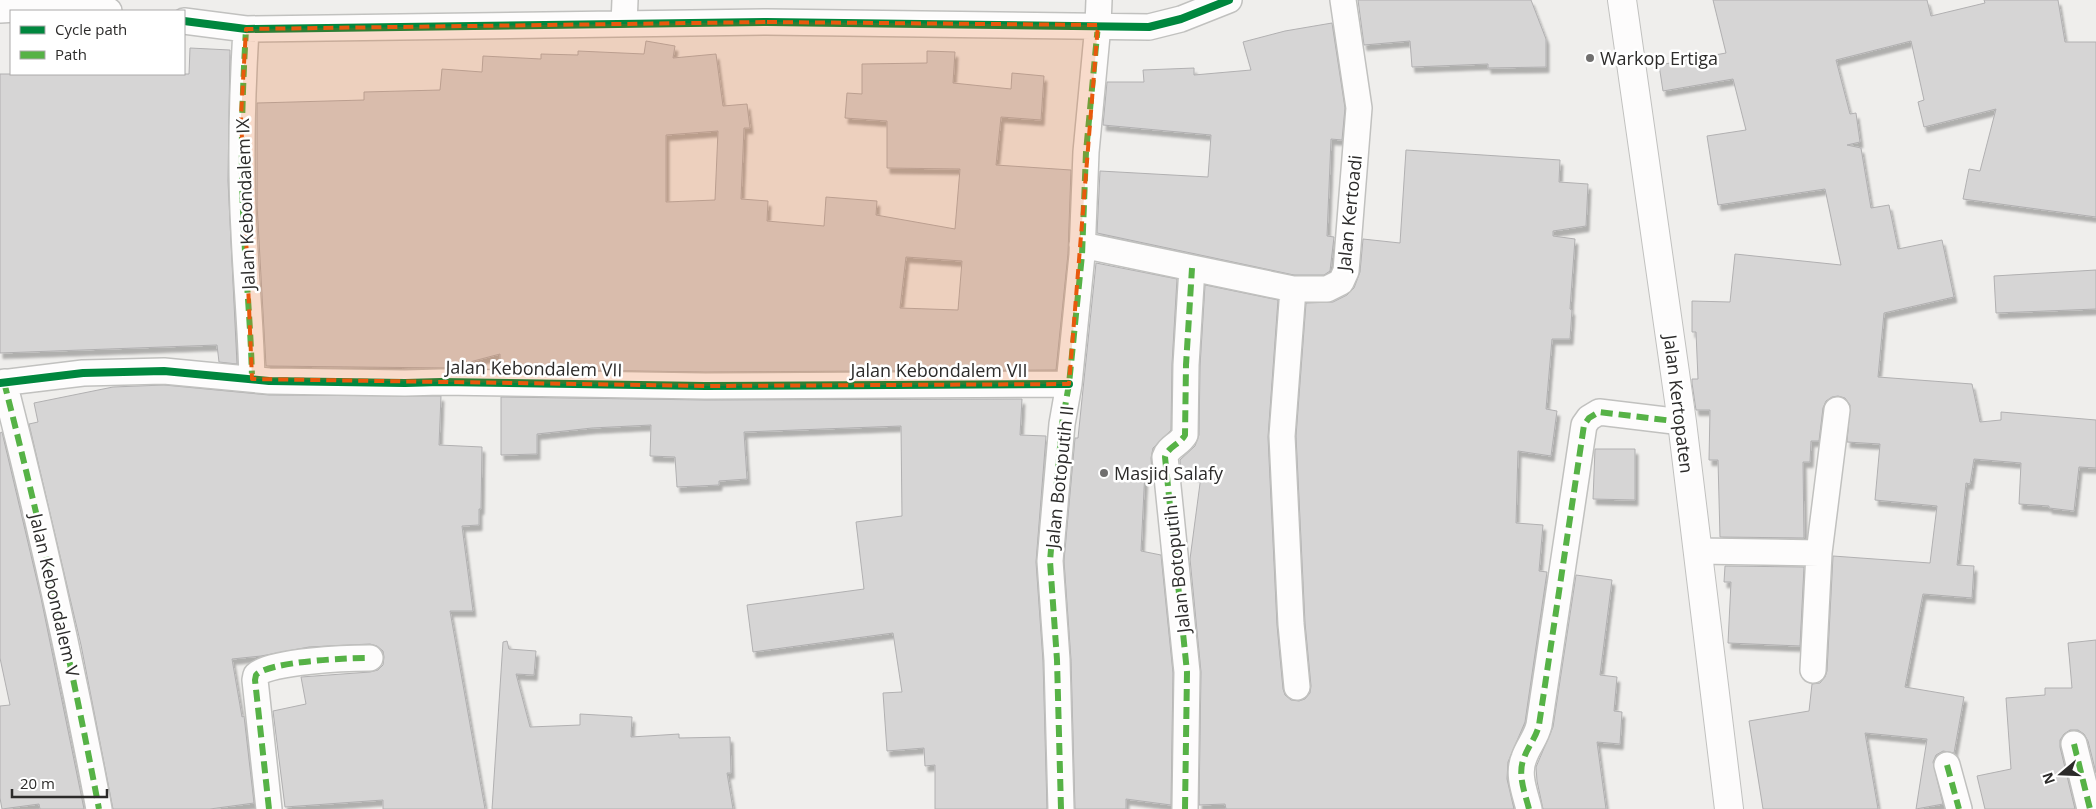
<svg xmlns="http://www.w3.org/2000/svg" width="2096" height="809" font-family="'Open Sans',sans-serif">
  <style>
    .building { fill: #d6d5d5; stroke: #b1b0b1; fill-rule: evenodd; filter: url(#shadow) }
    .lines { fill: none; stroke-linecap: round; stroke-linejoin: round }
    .street-casing { stroke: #c1c1bf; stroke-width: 28 }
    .secondary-casing { stroke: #c1c1bf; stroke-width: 30 }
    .street { stroke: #fdfcfc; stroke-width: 25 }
    .secondary { stroke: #fdfcfc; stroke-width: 28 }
    .quiet { stroke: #56b246; stroke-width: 6; stroke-dasharray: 12 6; stroke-linecap: butt }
    .cycleway-casing { stroke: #fff; stroke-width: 11 }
    .cycleway { stroke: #00873e; stroke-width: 8 }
    .marked { fill: #e8590c; fill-opacity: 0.2; stroke: #e8590c; stroke-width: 4; stroke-dasharray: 10 6; stroke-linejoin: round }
    .poi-dot { fill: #706f6e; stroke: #fff; stroke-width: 2 }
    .labels { text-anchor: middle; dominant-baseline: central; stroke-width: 5; stroke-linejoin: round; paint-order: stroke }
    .poi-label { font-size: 18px; fill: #2c2b2a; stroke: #fff; text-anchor: start }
    .street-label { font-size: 18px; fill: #2c2b2a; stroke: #fff }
  </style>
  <defs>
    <filter id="shadow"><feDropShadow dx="3" dy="5.5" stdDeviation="1" flood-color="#0004"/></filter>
  </defs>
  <rect width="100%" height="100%" fill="#efeeec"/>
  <!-- building -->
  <path class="building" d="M1358,0H1531L1546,39V67L1488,68V64L1412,67L1410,41L1364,45Z
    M1713,0H1927L1931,16L1985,3L1984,0H2058L2065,42H2096V217L1963,199L1969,169L1980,171L1996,109L1924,127L1918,102L1924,100L1911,41L1836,60L1850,114L1856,113L1860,142L1847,145L1861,148L1871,208L1889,205L1898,249L1942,240L1954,297L1884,313L1878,377L1972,384L1980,422L2001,420V412L2096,420V468L2079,467L2074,511L2049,508V506L2019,504L2021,463L1974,459L1970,484L1966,483L1957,565L1974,566L1972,598L1923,594L1905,687L1964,697L1954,753L1943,751L1936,755L1933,762L1943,804L1916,809L1927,739L1865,733L1878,809H1763L1749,721L1809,711L1812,684L1820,683L1825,677L1827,671L1833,556L1930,563L1937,506L1875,500L1880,444L1847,442L1850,405L1845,398L1838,396L1832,397L1826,401L1823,408L1819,441H1811L1810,462H1803L1804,538L1720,537L1718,460H1709L1710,410H1696L1692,383V379H1698L1696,332H1692V301L1730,302L1735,254L1841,265L1825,189L1718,205L1707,136L1746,130L1733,79L1663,91L1659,65L1726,53Z
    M1332,23L1345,108L1342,140L1331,139L1327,236L1334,237L1330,271L1324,275H1294L1097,233L1100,171L1208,177L1211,135L1103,125L1107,82H1144L1143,70L1194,68V75L1251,70L1243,42L1285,31Z
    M646,41L675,46L673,58L716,54L723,106L747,104L750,128H744L741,199L768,201L767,221L824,226L826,197L877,201L876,215L955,229L960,169L887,168V121L845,118L847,93L862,94V64L927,63V51L955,52L953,83L1011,89L1012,73L1044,76L1041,120L1001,117L996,165L1071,170L1068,254L1056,370L705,372L500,369V354L447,368L266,366L257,205V103L364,100V92L440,90L442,69L482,72L483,56L541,59V54L578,55V51L644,54ZM718,131L715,200L666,202V135ZM906,257L962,261L958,310L900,308Z
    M190,48L230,50L228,181L237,364L219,362L217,345L0,353V74H189Z
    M1406,150L1560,160L1559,182L1588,184L1586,226L1553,231V236L1575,239L1570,309L1572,310L1570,339H1552L1546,409L1557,411L1551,456L1518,451L1516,523L1543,525L1539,571L1547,572L1525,722L1508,762L1507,779L1514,809H1226L1225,804L1199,805L1201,672L1190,559L1201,476L1181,474L1180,460L1195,446L1199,435L1200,366L1205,285L1278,300L1268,437L1277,625L1283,689L1285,695L1291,700L1299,701L1305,699L1310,693L1311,686L1305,623L1296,436L1306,303L1333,302L1347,295L1354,288L1360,272L1363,239L1400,243Z
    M1096,263L1177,279L1172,364L1171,430L1153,448L1151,458L1152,471L1145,470L1141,551L1161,555L1173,673L1171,805L1126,799V809H1075L1071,660L1064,561L1075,438H1078Z
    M2096,270V309L1996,313L1994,276Z
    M164,385L269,395L441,396L439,445L482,447L481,509H479V525L462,526L473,611H450L485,809H383V800L285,807L273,711L306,704L301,677L370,672L378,670L383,665L384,657L383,651L377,646L370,644L309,647L261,656L232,659L242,717L244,716L254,803L210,809H113L81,645L29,424L38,422L34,403L113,387Z
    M501,397L705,400L1022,399L1020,435L1046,436L1036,562L1043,661L1047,809H935V765L925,766L924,748L887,751L883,693L902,692L893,633L753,652L747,605L864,589L856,522L902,516L901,426L744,432L747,479L719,481V485L677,487L675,457L650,456L651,425L592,428L537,434V454L501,455Z
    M2,432L41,598L84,809H40L39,804L2,809L0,798V706L10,705L0,658V433Z
    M1595,449H1635V500L1593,499Z
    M1725,566L1804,567L1800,646L1728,643L1731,582H1724Z
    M1576,575L1612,580L1600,675L1617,677L1614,711L1622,712L1620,744L1597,742L1606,809H1543L1537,781L1536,767L1553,727Z
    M2096,640V773L2088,741L2084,734L2078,730H2070L2064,734L2060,740V747L2075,809H1985L1977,776L2011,769L2006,698L2045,695V688H2072L2068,643Z
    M507,641L509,649L536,651L534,675L516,674L530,727L580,725V714L632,717L631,737L679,734V738L730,737L731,773H727L733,809H492L503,642Z"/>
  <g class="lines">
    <!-- street casing -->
    <g class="street-casing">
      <path id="street" d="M0,10L67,6L109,11
        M184,21L246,29L767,22L1149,27L1181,19L1229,0
        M624,24L625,0
        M246,29C242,97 240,163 244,231C246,280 251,329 252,379
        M1082,245L1293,289H1327L1341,282L1346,271L1359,108L1343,0
        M1293,289L1282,436L1291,624L1297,687
        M4,382C40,523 72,666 99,809
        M0,383L83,373L164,371L269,381L405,383L441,382L705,386L1069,384
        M1697,551L1819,553
        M1813,670L1819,553L1837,410
        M2074,744L2090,809
        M1947,765L1959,809
        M269,809L255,680L256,675C270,661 348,658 370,658
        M1061,809L1057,660L1050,561L1062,424L1069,384L1082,255L1086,152L1098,25L1099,0
        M1185,809L1187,672L1165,457C1168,447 1180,444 1185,435L1186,365L1192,268
        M1529,809C1525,793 1517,774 1524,758C1528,746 1536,738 1539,725L1584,425L1589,418L1599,412L1682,422"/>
    </g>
    <!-- secondary casing -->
    <g class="secondary-casing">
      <path id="secondary" d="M1622,0L1682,422L1729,809"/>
    </g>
    <!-- street -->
    <use href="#street" class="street"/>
    <!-- secondary -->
    <use href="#secondary" class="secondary"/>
    <!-- quiet -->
    <path class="quiet" d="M246,29C242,97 240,163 244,231C246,280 251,329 252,379
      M4,382C40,523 72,666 99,809
      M2074,744L2090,809
      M1947,765L1959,809
      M269,809L255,680L256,675C270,661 348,658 370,658
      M1061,809L1057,660L1050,561L1062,424L1069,384L1082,255L1086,152L1098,25
      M1185,809L1187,672L1165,457C1168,447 1180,444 1185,435L1186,365L1192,268
      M1529,809C1525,793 1517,774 1524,758C1528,746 1536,738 1539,725L1584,425L1589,418L1599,412L1682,422"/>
    <!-- cycleway casing -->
    <g class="cycleway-casing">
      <path id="cycleway" d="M184,21L246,29L767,22L1149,27L1181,19L1229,0
        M0,383L83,373L164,371L269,381L405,383L441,382L705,386L1069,384"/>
    </g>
    <!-- cycleway -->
    <use href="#cycleway" class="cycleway"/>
  </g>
  <!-- marked area -->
  <path class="marked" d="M767,22L1098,25L1069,384L705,386L252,379L241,116L246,29Z"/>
  <!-- markers -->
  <g class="poi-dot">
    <circle cx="1590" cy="58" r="5"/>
    <circle cx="1104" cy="473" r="5"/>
  </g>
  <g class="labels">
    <!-- poi labels -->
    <g class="poi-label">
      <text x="1600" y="58">Warkop Ertiga</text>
      <text x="1114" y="473">Masjid Salafy</text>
    </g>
    <!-- street labels -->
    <g class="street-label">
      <text transform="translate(245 204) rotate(-92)">Jalan Kebondalem IX</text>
      <text transform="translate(1349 213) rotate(-84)">Jalan Kertoadi</text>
      <text transform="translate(534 368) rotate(1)">Jalan Kebondalem VII</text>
      <text x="939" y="370">Jalan Kebondalem VII</text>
      <text transform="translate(1679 404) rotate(83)">Jalan Kertopaten</text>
      <text transform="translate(1059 477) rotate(-84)">Jalan Botoputih II</text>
      <text transform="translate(1176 564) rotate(-96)">Jalan Botoputih I</text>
      <text transform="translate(55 595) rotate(77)">Jalan Kebondalem V</text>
    </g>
  </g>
  <!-- legend -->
  <rect x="10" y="10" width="175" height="65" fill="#ffffff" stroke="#abaaaa"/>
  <rect x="20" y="26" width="25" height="8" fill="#00873e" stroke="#abaaaa"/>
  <text x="55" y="35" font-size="15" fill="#2c2b2a">Cycle path</text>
  <rect x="20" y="51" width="25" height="8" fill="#56b246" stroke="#abaaaa"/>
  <text x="55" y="60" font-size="15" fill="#2c2b2a">Path</text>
  <!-- north arrow -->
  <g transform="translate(2061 774) rotate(251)" stroke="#ffffff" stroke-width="4" paint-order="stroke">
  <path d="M0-4L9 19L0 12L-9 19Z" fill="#2c2b2a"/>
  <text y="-8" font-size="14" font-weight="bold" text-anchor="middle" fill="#2c2b2a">N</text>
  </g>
  <!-- scale -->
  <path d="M12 789v8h95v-8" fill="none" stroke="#2c2b2a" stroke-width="2.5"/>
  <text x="20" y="789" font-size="15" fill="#2c2b2a" stroke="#ffffff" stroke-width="4" paint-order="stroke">20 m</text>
</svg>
